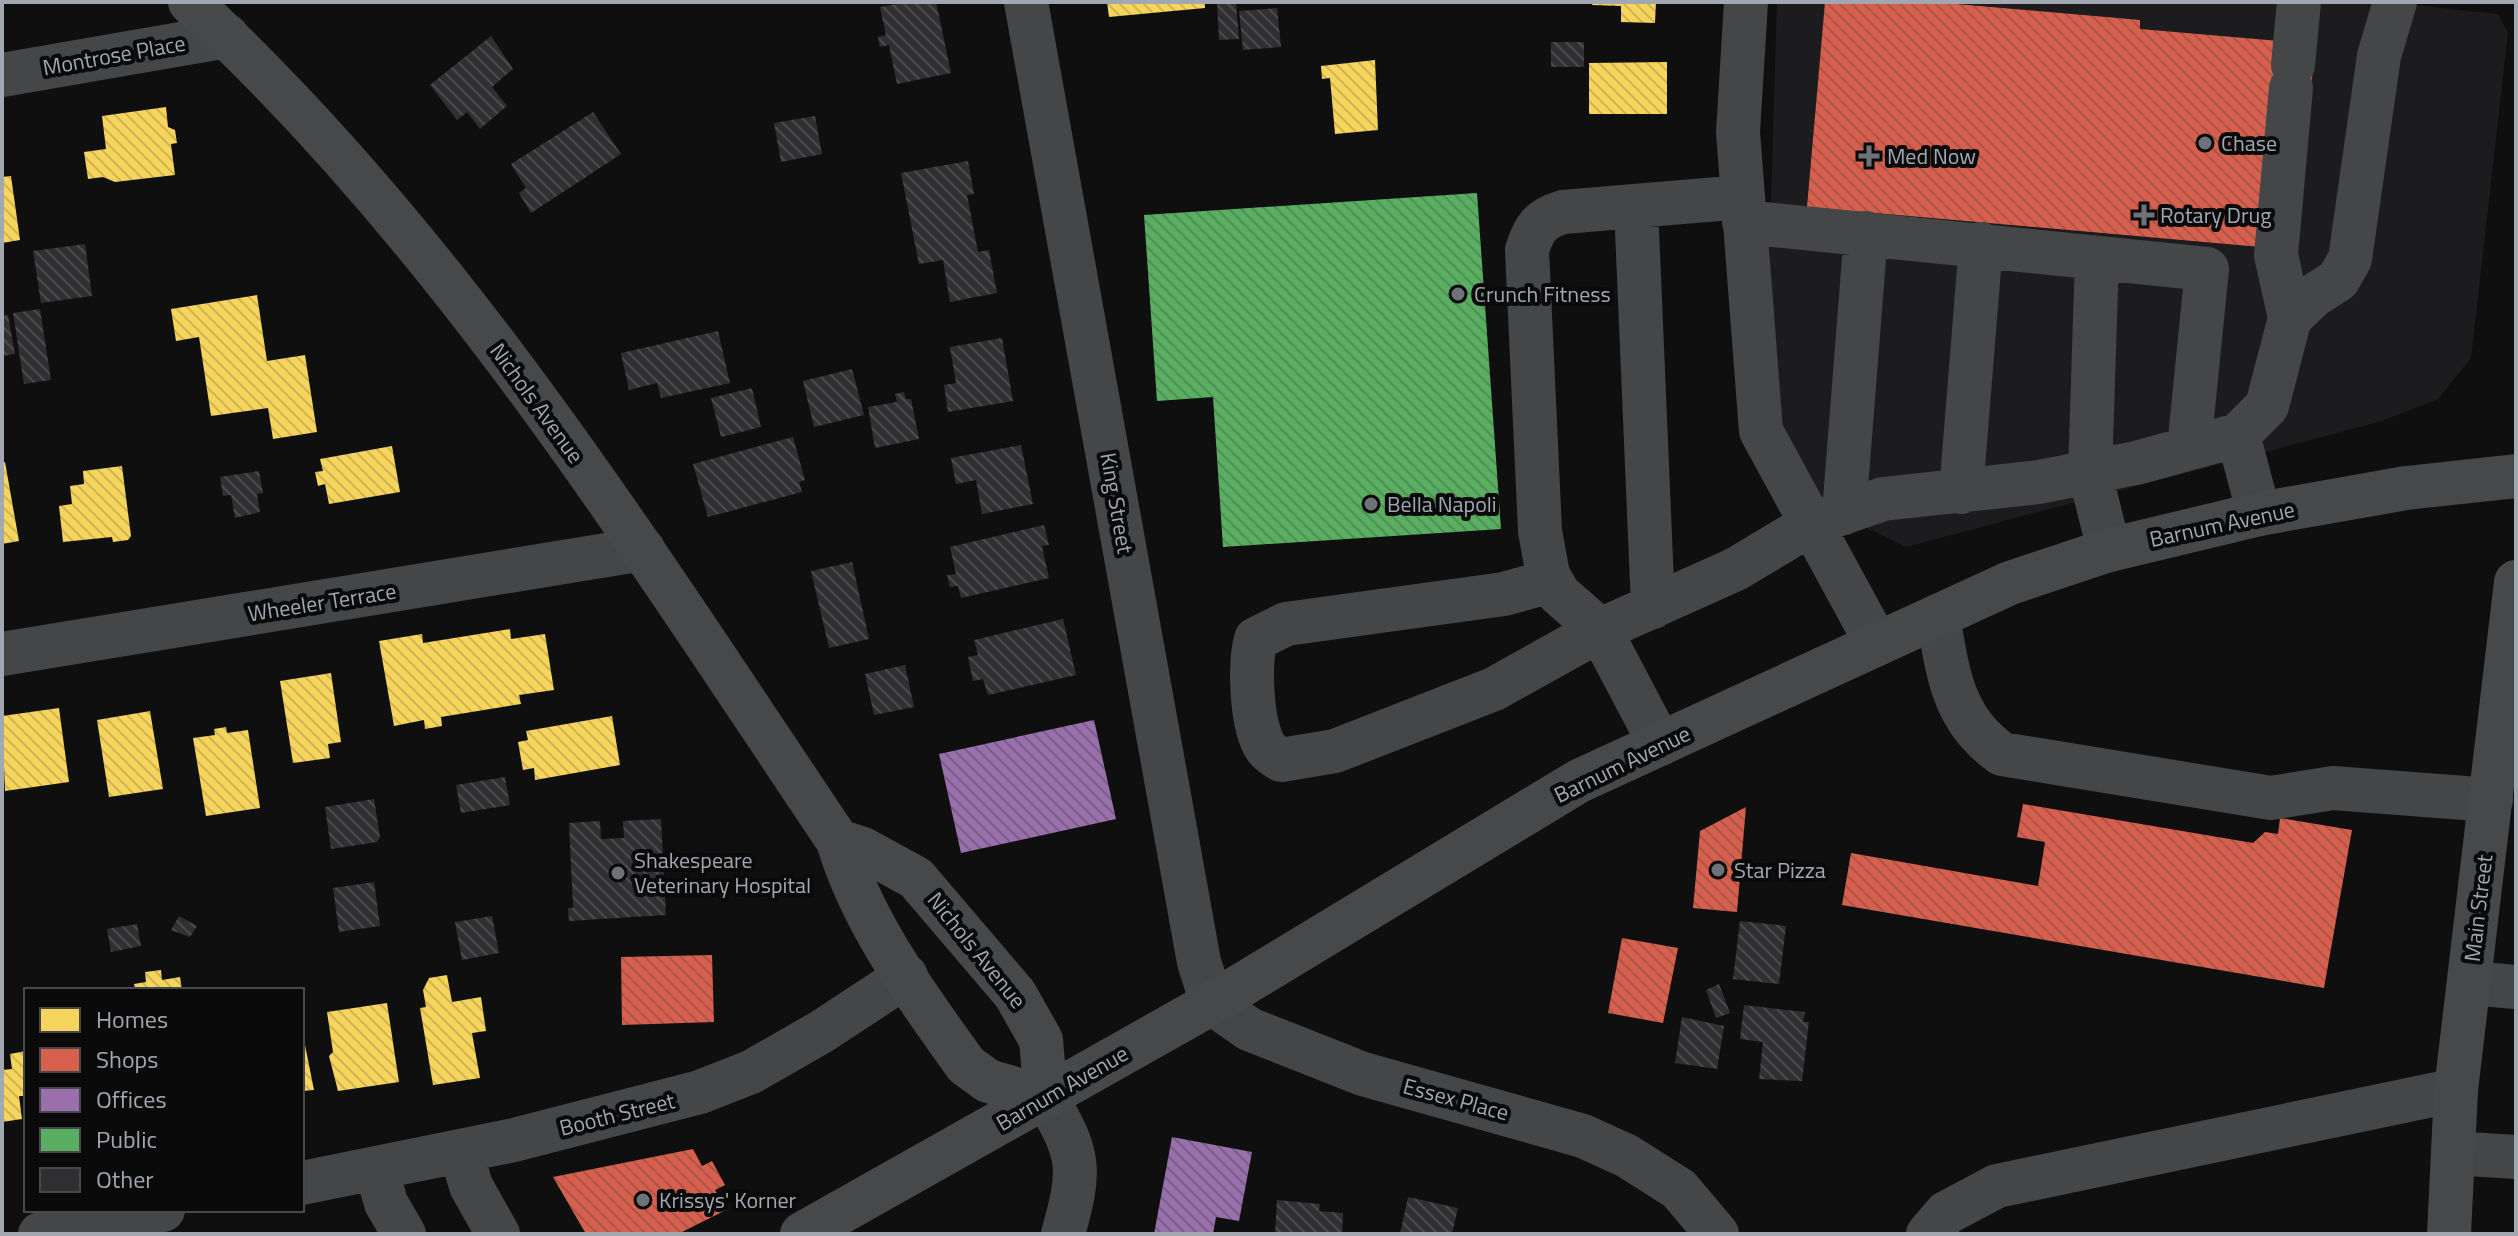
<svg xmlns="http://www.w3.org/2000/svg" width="2518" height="1236" font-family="'Titillium Web',sans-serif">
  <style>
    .built { fill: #1c1c1e }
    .homes { fill: url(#homes-back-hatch) }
    .shops { fill: url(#shops-back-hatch) }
    .offices { fill: url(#offices-back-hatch) }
    .public { fill: url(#public-back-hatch) }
    .building { fill: url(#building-back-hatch) }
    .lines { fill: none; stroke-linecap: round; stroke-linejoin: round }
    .minor { stroke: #444648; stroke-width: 44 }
    .major { stroke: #46484a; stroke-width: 44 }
    .poi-dot { fill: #6e7279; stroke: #0a0a0b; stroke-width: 3 }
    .labels { text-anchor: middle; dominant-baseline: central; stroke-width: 8; stroke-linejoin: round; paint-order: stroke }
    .street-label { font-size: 22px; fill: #a1a8b1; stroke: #0a0a0b }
    .poi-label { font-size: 22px; fill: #a1a8b1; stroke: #0a0a0b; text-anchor: start }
  </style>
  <defs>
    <pattern id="homes-back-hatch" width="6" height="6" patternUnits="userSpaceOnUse" patternTransform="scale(2)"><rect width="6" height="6" fill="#f6d55c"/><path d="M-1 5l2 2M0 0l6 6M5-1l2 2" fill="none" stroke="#ceb454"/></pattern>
    <pattern id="shops-back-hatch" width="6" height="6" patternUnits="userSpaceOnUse" patternTransform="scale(2)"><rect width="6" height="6" fill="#d6604d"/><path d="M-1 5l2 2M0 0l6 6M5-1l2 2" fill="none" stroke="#ac5447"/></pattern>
    <pattern id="offices-back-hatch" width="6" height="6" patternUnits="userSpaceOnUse" patternTransform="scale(2)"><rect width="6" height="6" fill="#9970ab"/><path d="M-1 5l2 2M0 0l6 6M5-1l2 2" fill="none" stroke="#7a5d88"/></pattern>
    <pattern id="public-back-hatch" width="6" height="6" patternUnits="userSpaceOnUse" patternTransform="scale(2)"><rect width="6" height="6" fill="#5aae61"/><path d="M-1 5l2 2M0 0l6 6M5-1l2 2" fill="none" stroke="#508f56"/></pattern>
    <pattern id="building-back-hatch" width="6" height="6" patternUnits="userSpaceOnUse" patternTransform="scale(2)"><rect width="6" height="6" fill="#303032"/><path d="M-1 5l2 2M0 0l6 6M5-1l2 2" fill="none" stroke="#4b4b4d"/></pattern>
  </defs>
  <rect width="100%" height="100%" fill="#0f0f10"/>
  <!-- built -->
  <path class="built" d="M1777,2H2385L2498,14L2508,33L2471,358L2438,399L2382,421L1906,547L1769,480L1770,236Z"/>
  <!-- homes -->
  <path class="homes" d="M1107,2H1205V8L1109,17Z
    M1593,2H1656L1655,23L1621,22V6L1592,5Z
    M1375,60L1378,130L1335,134L1330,78L1322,79L1321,66Z
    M1667,62V114H1589V63Z
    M166,107L168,127L175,130L177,143L171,144L175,175L115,182L103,177L88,179L84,152L106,149L102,116Z
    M11,176L20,240L2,243V177Z
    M257,295L267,361L305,355L317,432L273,439L268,408L211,416L199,337L176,341L171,309Z
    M392,446L400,492L329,504L325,484L318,486L315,472L323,471L320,459Z
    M5,462L19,541L2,544V463Z
    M122,466L131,536L128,540L113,542L112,537L63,542L59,506L72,504L70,486L84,484L83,471Z
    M510,629L511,639L545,634L554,690L519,695L521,704L441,717L442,726L425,729L424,720L394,726L379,641L422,634L423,643Z
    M331,673L341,742L328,744L330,758L293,763L280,681Z
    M59,708L69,782L5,791L2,716Z
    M150,711L163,789L109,797L97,720Z
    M612,716L620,765L535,780L534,768L523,770L518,742L528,740L526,731Z
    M226,727L227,733L248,730L260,808L206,816L193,738L215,735L214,729Z
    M161,970L162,980L180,977L182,990H135L134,984L146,982L145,972Z
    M447,975L452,1002L481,997L486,1031L472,1033L480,1078L433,1085L420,1008L426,1007L423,990L429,978Z
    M387,1003L399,1082L338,1091L329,1056L333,1052L327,1012Z
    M302,1030L314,1090L302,1091Z
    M26,1051V1096H19L22,1119L2,1122V1070L12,1069L10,1054Z"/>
  <!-- shops -->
  <path class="shops" d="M1825,2H1933L2140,20V29L2290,42L2313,67L2311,89L2272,248L1807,207Z
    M2023,804L2253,843L2265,832L2278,834L2280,818L2352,830L2324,988L1842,905L1851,853L2038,886L2045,842L2017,837Z
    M1746,807L1737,912L1693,908L1700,831Z
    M1622,938L1678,948L1663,1023L1608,1013Z
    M712,955L714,1022L622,1025L621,957Z
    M693,1149L702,1166L712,1161L725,1185L715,1190L726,1210L678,1234H586L553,1177Z"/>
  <!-- offices -->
  <path class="offices" d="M1094,720L1116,819L961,853L939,754Z
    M1172,1137L1252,1152L1239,1221L1216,1217L1213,1234H1154Z"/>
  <!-- public -->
  <path class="public" d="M1477,193L1501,529L1223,547L1213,397L1157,401L1144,215Z"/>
  <!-- building -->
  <path class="building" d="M906,2H936L951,73L897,84L889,45L880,47L878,37L886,35L880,7Z
    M1217,2H1236L1239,39L1219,40Z
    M1277,8L1281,47L1243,50L1239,11Z
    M491,36L513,69L492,87L507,106L480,129L467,112L457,120L430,85Z
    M1551,42H1584V67H1551Z
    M593,112L621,154L531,213L519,193L526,188L511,164Z
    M815,116L822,154L781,162L774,123Z
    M968,161L974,194L967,195L978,252L989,250L997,293L950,302L943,260L919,264L901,173Z
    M85,244L92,296L41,303L33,251Z
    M40,309L51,380L24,384L13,313Z
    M8,315L15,354L2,356V316Z
    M718,331L730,383L661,398L657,383L629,390L621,353Z
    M1002,338L1013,401L948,412L944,385L956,383L950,347Z
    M852,369L864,415L814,427L803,381Z
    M752,388L761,427L721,437L711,398Z
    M904,392L906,399H911L919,439L875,448L868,407L897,402L895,394Z
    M793,437L805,480L799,482L802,492L708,517L693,464Z
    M1021,445L1033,504L982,514L976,480L956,484L951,458Z
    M259,471L263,493L257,494L260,512L235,518L231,495L223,496L220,477Z
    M1044,525L1049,545L1042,546L1049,578L961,598L958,586L950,587L947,575L956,574L950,547Z
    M852,562L869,639L829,648L811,571Z
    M1063,619L1076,675L988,695L983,679L973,681L968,657L978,655L974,640Z
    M905,665L914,707L874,715L865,674Z
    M505,777L510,805L461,813L456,785Z
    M374,799L380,837L377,842L331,849L325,807Z
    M661,819L666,915L569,921L568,908H573L569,823L600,821L601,839L624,838L623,821Z
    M374,882L380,926L339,932L333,888Z
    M179,916L197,926L190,937L171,930Z
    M492,916L499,953L462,960L455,922Z
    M1740,921L1786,926L1779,984L1733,979Z
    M137,924L141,946L111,952L107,929Z
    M1719,984L1730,1013L1716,1018L1706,990Z
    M1744,1005L1805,1012L1803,1022H1809L1802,1081L1759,1079L1763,1042L1740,1039Z
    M1682,1017L1724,1026L1717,1069L1675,1063Z
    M1408,1197L1458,1208L1452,1234H1400Z
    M1277,1200L1320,1204L1319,1211L1343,1213L1342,1234H1275Z"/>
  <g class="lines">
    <!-- minor -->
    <path class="minor" d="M1026,2L1199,962L1212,1003L1249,1029L1363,1074L1583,1136L1627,1156L1679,1189L1717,1234
      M1746,2L1738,132L1761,431L1877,644
      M2293,65L2299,2
      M2,75L227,36
      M1636,206L1653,607
      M1744,222L2207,269L2189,448
      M2097,258L2090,473L2109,550
      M2290,318L2276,255L2291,88
      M2238,435L2267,406L2290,318L2313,296L2338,280L2350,259L2379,56L2395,2
      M1961,492L1981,244
      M1844,513L1866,233
      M1551,581L1504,594L1286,624L1256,639C1249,664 1251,727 1266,748C1269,752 1276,757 1281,760L1335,751L1494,689L1600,630L1736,569L1811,524L1883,499L2039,482L2136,463L2238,435L2259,514
      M1938,616C1948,673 1952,719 2002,754L2271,798L2333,788L2491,800
      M2,654L643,549
      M1660,744L1600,630L1559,594L1548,575L1540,531L1527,250C1534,228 1540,219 1563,212L1742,197
      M2469,983L2516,987
      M1046,1098C1081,1155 1081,1170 1063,1234
      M461,1152L471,1186L498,1234
      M2453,1153L2516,1157
      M376,1168L386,1203L404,1234
      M302,1183L514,1140L700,1092L751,1072L821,1032L906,976
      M40,1234L163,1210
      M1928,1234L1946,1213L1997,1186L2456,1090"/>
    <!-- major -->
    <path class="major" d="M190,2C451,243 641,548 838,841C862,923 917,996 966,1065L988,1081L1046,1098L1041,1040L1015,994L916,878L863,849L838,841
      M802,1234L1212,1003L1579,781L2010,583L2109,550L2259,514L2406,488L2516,476
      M2449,1234L2456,1090L2516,582"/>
  </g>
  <!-- markers -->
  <g class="poi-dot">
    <circle cx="2205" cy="143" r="8"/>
    <path d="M1865 144h8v8h8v8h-8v8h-8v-8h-8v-8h8z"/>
    <path d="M2140 203h8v8h8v8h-8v8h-8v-8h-8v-8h8z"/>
    <circle cx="1458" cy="294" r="8"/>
    <circle cx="1371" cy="504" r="8"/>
    <circle cx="1718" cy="870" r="8"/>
    <circle cx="618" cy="873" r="8"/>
    <circle cx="643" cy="1200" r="8"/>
  </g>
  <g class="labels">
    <!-- street labels -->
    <g class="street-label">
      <text transform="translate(114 55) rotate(-10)">Montrose Place</text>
      <text transform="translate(537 403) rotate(54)">Nichols Avenue</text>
      <text transform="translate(1117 503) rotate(80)">King Street</text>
      <text transform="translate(2222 524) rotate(-12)">Barnum Avenue</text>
      <text transform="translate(322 602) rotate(-9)">Wheeler Terrace</text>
      <text transform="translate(1622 764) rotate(-26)">Barnum Avenue</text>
      <text transform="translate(2478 908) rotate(-83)">Main Street</text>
      <text transform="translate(977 950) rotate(51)">Nichols Avenue</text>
      <text transform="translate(1062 1088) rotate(-30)">Barnum Avenue</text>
      <text transform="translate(1456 1099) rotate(15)">Essex Place</text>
      <text transform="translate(617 1114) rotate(-14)">Booth Street</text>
    </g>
    <!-- poi labels -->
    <g class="poi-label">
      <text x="2221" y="143">Chase</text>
      <text x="1887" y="156">Med Now</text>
      <text x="2160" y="215">Rotary Drug</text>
      <text x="1474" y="294">Crunch Fitness</text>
      <text x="1387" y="504">Bella Napoli</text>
      <text x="634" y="860">Shakespeare<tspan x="634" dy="25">Veterinary Hospital</tspan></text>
      <text x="1734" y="870">Star Pizza</text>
      <text x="659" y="1200">Krissys' Korner</text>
    </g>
  </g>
  <!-- border -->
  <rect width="2518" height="1236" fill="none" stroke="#a1a8b1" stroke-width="8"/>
  <!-- legend -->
  <rect x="24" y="988" width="280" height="224" fill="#0a0a0b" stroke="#46494d" stroke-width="2"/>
  <rect x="40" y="1008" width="40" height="24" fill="#f6d55c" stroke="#46494d" stroke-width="2"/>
  <text x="96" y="1028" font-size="24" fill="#a1a8b1">Homes</text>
  <rect x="40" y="1048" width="40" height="24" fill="#d6604d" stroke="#46494d" stroke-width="2"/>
  <text x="96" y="1068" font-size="24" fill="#a1a8b1">Shops</text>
  <rect x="40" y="1088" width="40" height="24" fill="#9970ab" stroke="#46494d" stroke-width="2"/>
  <text x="96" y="1108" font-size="24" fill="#a1a8b1">Offices</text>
  <rect x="40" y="1128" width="40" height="24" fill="#5aae61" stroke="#46494d" stroke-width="2"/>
  <text x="96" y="1148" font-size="24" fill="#a1a8b1">Public</text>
  <rect x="40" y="1168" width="40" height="24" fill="#303032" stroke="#46494d" stroke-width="2"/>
  <text x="96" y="1188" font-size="24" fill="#a1a8b1">Other</text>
</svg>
